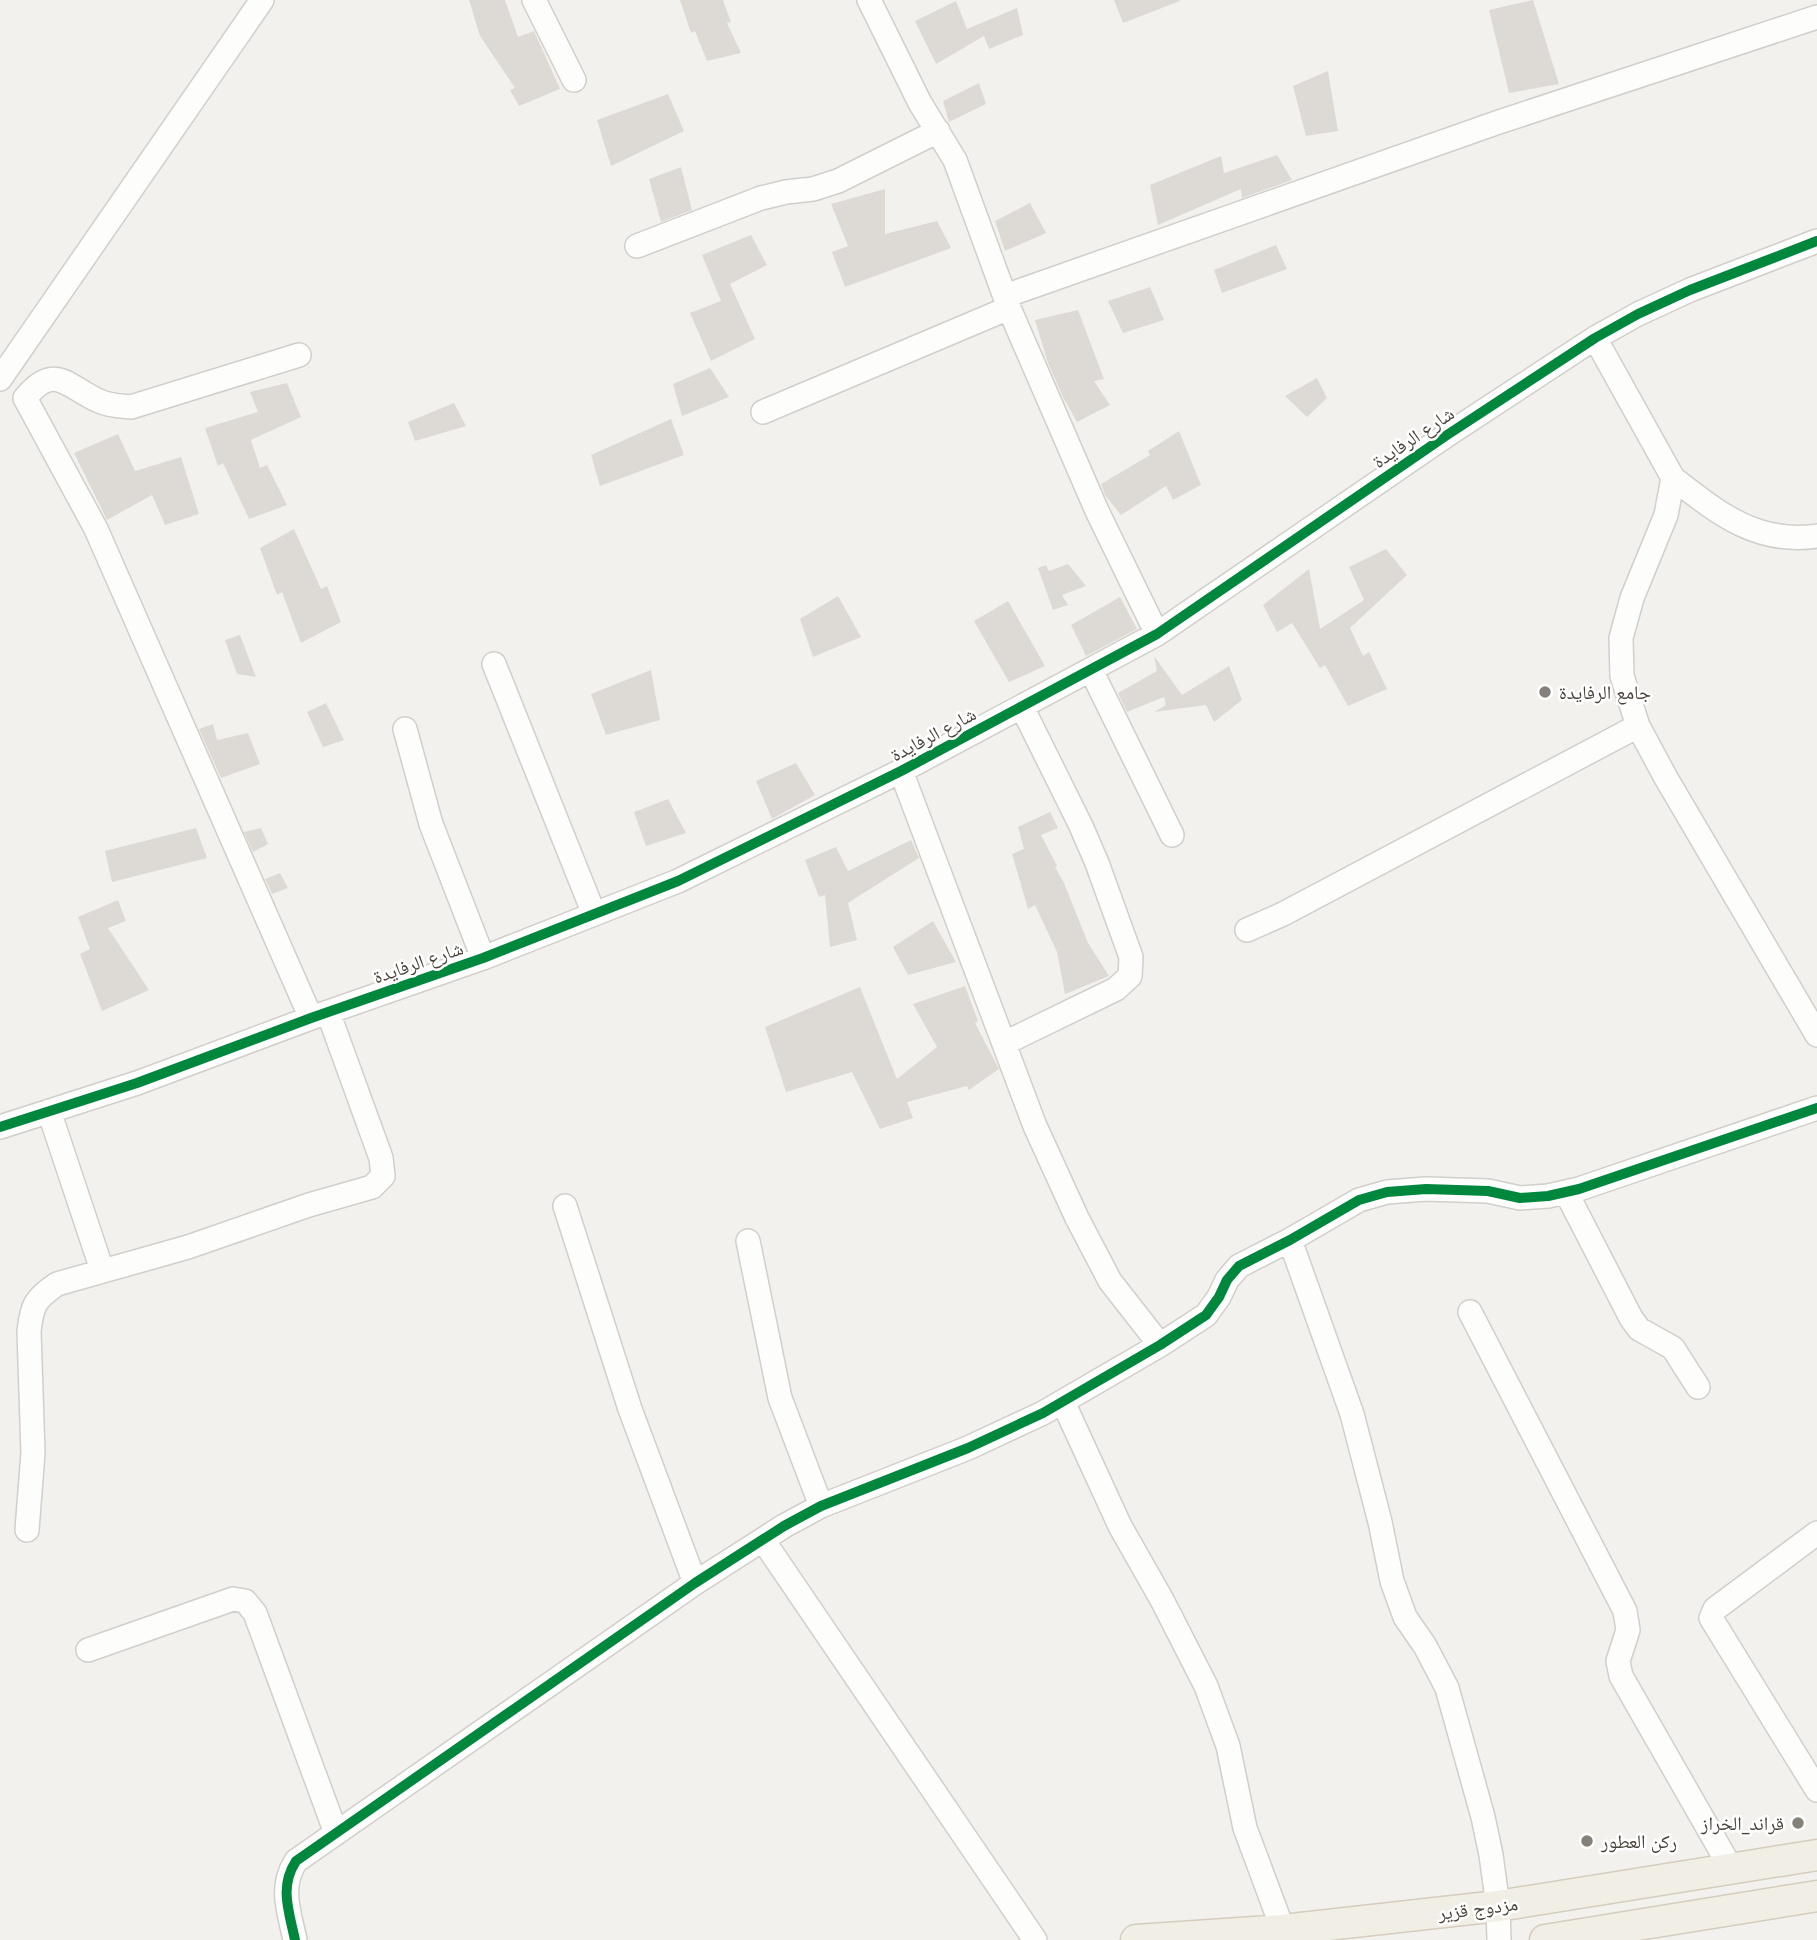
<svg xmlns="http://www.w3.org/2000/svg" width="1817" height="1940" font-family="'PT Sans','Noto Naskh Arabic',sans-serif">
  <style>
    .building { fill: #dddad6 }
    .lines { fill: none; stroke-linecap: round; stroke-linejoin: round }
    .minor-casing { stroke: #d1cfcc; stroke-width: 26 }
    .major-casing { stroke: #d4cdbd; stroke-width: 33 }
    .minor { stroke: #fdfdfc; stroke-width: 23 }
    .major { stroke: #f1eee6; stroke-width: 30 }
    .cycleway-casing { stroke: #fff; stroke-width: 15 }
    .cycleway { stroke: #00873e; stroke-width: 10 }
    .poi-dot { fill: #858079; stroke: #fff; stroke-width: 2.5 }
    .labels { text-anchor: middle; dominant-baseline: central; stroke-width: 5; stroke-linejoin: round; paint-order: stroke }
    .street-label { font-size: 19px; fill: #4a433a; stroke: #fff }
    .poi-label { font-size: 19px; fill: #4a433a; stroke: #fff; text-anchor: start }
  </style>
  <rect width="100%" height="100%" fill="#f3f1ee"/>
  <!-- building -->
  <path class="building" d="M469,0H505L518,37L534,31L560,89L519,106L510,90L515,88L480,36Z
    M680,0H723L731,22L727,23L741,53L707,61L695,31L691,33Z
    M1114,0H1179L1180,1L1123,23Z
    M1533,0L1559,84L1509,93L1489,10Z
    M956,1L967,29L1017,8L1023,35L989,49L984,36L936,64L915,21Z
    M1328,71L1338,131L1306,136L1293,86Z
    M979,83L986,104L949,122L943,101Z
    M668,94L684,131L611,166L597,120Z
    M1277,155L1292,180L1242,198L1241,189L1158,225L1150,185L1221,156L1224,173Z
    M681,167L692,210L661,222L649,179Z
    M885,189V234L937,221L951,248L845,287L832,252L848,246L831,204Z
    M1030,203L1046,233L1005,251L995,221Z
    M751,235L767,265L730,284L755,339L711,361L690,313L721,301L702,255Z
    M1276,245L1287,269L1222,293L1214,270Z
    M1150,287L1164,320L1123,333L1108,301Z
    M1078,310L1104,379L1094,381L1110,405L1077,422L1063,397L1048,363L1035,320Z
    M710,368L729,397L682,416L673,384Z
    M1317,378L1327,398L1307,417L1285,396Z
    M287,383L301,417L251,440L260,468L267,465L287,505L249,519L223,463L218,466L205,428L258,412L250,392Z
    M454,403L466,426L415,441L408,422Z
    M671,419L684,455L600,486L591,455Z
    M1179,431L1201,485L1173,500L1166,486L1121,515L1105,495L1101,484L1150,455L1148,451Z
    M118,434L135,471L181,457L199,514L165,525L152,495L107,520L74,453Z
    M294,529L321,589L327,586L341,622L301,643L282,592L277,595L260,548Z
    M1386,549L1407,575L1350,628L1363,656L1369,652L1387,689L1348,706L1325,665L1320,668L1292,623L1277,632L1263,605L1309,569L1320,629L1364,600L1349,567Z
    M1068,564L1086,586L1062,595L1068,605L1053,610L1038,568L1046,565L1049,571Z
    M838,596L861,637L813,657L800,619Z
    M1120,597L1137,629L1086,656L1071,625Z
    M1008,601L1045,666L1009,682L974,621Z
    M240,635L256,677L237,674L225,640Z
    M1154,656L1182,695L1229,666L1242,700L1214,722L1206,705L1154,712L1166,705L1164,697L1127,712L1118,693L1157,671Z
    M651,670L660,720L606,735L591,694Z
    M326,703L344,740L323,747L307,712Z
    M213,724L217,740L248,733L260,764L221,778L199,729Z
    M796,763L815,795L772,819L756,781Z
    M668,799L686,833L646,846L634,812Z
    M1050,812L1058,828L1041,835L1057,866L1055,867L1064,883L1088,943L1109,976L1065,994L1057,952L1035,905L1028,909L1012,854L1024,849L1018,827Z
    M196,828L207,858L112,882L105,851Z
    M261,828L268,844L253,852L244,832Z
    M911,840L919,858L848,903L857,940L830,947L825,895L819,897L805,860L836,847L848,871Z
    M280,873L288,888L272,894L265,879Z
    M118,900L126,921L108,928L149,990L102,1011L80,954L90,949L78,917Z
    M933,921L956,962L908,975L893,947Z
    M965,986L978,1021L975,1023L999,1069L969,1090L967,1086L907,1102L913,1118L880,1129L852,1072L786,1092L765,1027L860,987L897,1079L937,1047L913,1004Z"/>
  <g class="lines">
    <!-- minor casing -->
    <g class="minor-casing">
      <path id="minor" d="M534,0L574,80
        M869,0L920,103L955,160L1009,308L1097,511L1157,634
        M637,246L761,198L786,192L813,189L838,181L938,131
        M1005,296L1499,122L1817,17
        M1595,338L1673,478L1666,515L1632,598L1621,638L1622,676L1638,726L1666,778L1817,1035
        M0,379L262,0
        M25,398L96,529L311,1018
        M25,398C55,362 66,386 99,401C110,406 120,406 131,407L299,355
        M763,412L1009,308
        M1673,478C1718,513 1757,545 1817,536
        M494,664L594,914
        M1091,670L1172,835
        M405,729L431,824L483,958
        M901,771L1035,1126L1077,1218L1110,1281L1160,1345
        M1247,930L1283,914L1638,726
        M1005,1043L1116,989L1130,976L1131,957L1097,863L1081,826L1022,707
        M49,1111L102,1270
        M0,1127L137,1083L311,1018L483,958L678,881L901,771L1157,634L1447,435L1595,338L1638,314L1690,290L1817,241
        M1566,1192L1631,1318L1639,1329L1673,1348L1698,1387
        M565,1206L630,1409L695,1583
        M1290,1240L1352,1414L1380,1522L1392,1581L1405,1617L1425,1646L1447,1688L1483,1817L1491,1855L1498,1906L1499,1940
        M748,1241L780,1398L821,1506
        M1470,1312L1625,1611L1628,1630L1618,1661L1621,1676L1732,1870
        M1063,1402L1120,1526L1162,1600L1206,1686L1228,1746L1245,1828L1283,1930
        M27,1530L33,1453L29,1331C32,1305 35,1299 57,1284L188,1247L309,1205L372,1187L383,1176L381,1158L328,1012
        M1817,1533L1715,1609L1711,1618L1817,1790
        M763,1540L1035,1940
        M88,1650L233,1599L245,1601L255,1613L336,1833
        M295,1940C289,1911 279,1887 296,1861L695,1583L784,1526L821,1506L968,1448L1043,1413L1160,1345L1206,1315L1219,1297L1227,1280L1239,1266L1290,1240L1359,1200L1387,1192L1426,1189L1488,1191L1520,1198L1548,1196L1579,1189L1817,1108"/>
    </g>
    <!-- major casing -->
    <g class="major-casing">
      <path id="major" d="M1136,1940L1283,1930L1498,1906L1817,1855
        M1545,1940L1817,1896"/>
    </g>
    <!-- minor -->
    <use href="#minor" class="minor"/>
    <!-- major -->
    <use href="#major" class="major"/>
    <!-- cycleway casing -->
    <g class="cycleway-casing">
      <path id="cycleway" d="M0,1127L137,1083L311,1018L483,958L678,881L901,771L1157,634L1447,435L1595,338L1638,314L1690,290L1817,241
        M295,1940C289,1911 279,1887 296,1861L695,1583L784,1526L821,1506L968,1448L1043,1413L1160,1345L1206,1315L1219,1297L1227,1280L1239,1266L1290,1240L1359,1200L1387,1192L1426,1189L1488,1191L1520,1198L1548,1196L1579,1189L1817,1108"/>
    </g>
    <!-- cycleway -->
    <use href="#cycleway" class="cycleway"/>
  </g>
  <!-- markers -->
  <g class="poi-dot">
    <circle cx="1545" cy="692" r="7"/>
    <circle cx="1798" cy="1823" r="7"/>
    <circle cx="1587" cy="1841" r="7"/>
  </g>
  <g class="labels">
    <!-- street labels -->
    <g class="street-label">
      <text transform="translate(1413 437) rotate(-34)">شارع الرفايدة</text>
      <text transform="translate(933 734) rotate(-28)">شارع الرفايدة</text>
      <text transform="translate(418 962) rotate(-19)">شارع الرفايدة</text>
      <text transform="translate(1478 1908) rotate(-7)">مزدوج قزير</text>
    </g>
    <!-- poi labels -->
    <g class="poi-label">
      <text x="1559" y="692">جامع الرفايدة</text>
      <text x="1784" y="1823" text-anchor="end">قراند_الخراز</text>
      <text x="1601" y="1841">ركن العطور</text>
    </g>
  </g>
</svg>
